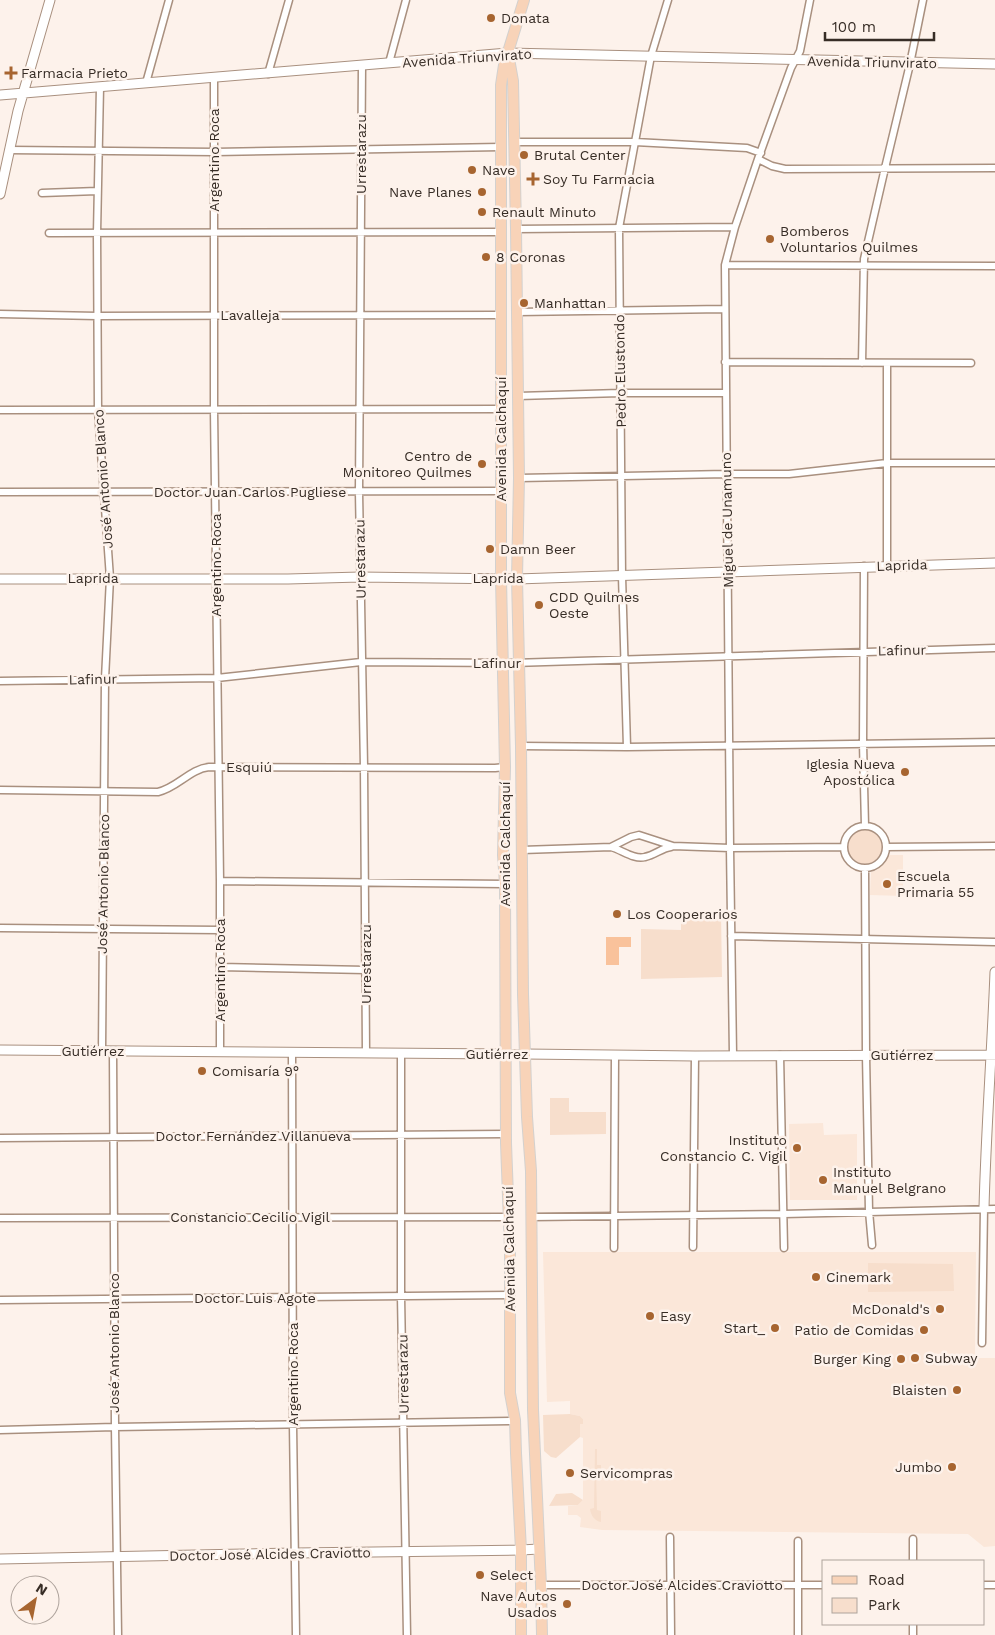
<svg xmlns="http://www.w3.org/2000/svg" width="995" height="1635" font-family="'Work Sans',sans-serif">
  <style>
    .built { fill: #fbe7d9 }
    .green { fill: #f7decc }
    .water { fill: #f9c29b }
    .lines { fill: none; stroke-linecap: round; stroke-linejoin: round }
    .street-casing { stroke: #a9907f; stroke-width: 9 }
    .secondary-casing { stroke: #a9907f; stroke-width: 11 }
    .primary-casing { stroke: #d3d1cf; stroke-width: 12 }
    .street { stroke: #fff; stroke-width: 6 }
    .secondary { stroke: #fff; stroke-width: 9 }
    .primary { stroke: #f8d3b8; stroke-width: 10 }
    .poi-dot { fill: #a76530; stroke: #fdf2eb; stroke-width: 2 }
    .labels { text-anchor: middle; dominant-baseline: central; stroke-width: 5; stroke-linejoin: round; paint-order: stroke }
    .poi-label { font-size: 14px; fill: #372d26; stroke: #fdf2eb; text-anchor: start }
    .street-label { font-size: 14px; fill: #372d26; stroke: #fdf2eb }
  </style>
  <rect width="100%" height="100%" fill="#fdf2eb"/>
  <!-- built -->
  <path class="built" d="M888,855H903V896L870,895L871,872L877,870Z
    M823,1123L824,1135L857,1134V1200H790L789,1124Z
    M543,1252H976L975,1358H995V1546L984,1547L968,1534L602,1530L580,1527L581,1518L577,1515H568V1506L578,1505L583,1500V1438L580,1437L579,1424H583V1419L580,1416L570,1414V1401L547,1402Z"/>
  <!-- green -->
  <path class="green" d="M847 847a18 18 0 1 1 36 0a18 18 0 1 1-36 0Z
    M721,913L722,977L641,979V929L681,930V914Z
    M550,1098H569V1112H606V1134L550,1135Z
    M868,1263L953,1264L954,1291L868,1292Z
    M570,1414L580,1416L583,1419V1424H580V1437L556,1458L551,1457L544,1451L543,1415Z
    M595,1449H597V1465H601V1470L596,1471L597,1510L601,1511V1522C595,1521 591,1516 590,1509L594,1508Z
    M572,1493L583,1500L578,1505L549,1506L556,1494Z"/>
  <!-- water -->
  <path class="water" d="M606,937H631V947H619V965H606Z"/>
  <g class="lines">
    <!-- street casing -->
    <g class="street-casing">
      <path id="street" d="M389,63L406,0
        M362,66L359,492L364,767L366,1053
        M268,74L289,0
        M214,78V410L220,881V1052
        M146,83L169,0
        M100,87L97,233L98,410L110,578L105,679L102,1051
        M514,142H635L747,148L761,153
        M9,150L215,152L501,147
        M758,159L772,166L785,169L995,168
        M42,193L97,191
        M516,229L735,227
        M49,233L500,232
        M725,265L995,266
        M517,312L724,309
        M0,314L97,316L501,315
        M725,362L971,363
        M862,363L864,259L885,168L910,64L923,0
        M518,396L620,393H725
        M0,410L500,409
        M519,478L727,474H789L887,463H995
        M0,492L501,491
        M864,566L863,743L865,826
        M887,566V363
        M0,681L217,678L361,662L513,663L995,648
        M521,746L627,747L995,742
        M627,747L622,576L619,228L651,56L668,0
        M0,790L158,792C177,788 190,769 209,767L495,768L505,767
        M844 847a21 21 0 1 1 42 0a21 21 0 1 1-42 0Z
        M611,847L631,837L639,835L673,846L730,848L844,847
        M886,847L995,846
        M522,850L611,847C622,850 634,860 645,857C655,855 662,848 671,847
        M865,868L866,1055L869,1211L872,1245
        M220,881L505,884
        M0,928L220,930
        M731,936L995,942
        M220,967L366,970
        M113,1051L115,1427L118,1635
        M292,1053L293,1425L296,1635
        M401,1053V1296L407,1635
        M506,1054H525
        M733,1055L730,848L725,265L735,227L758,159L791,68L800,51L810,0
        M780,1055L784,1248
        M0,1138L506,1134
        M531,1217L784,1214L995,1209
        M0,1218L509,1217
        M693,1247L695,1056
        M614,1248L615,1055
        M0,1300L510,1295
        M982,1343L984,1208
        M0,1430L115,1427L510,1421
        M670,1537L671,1635
        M913,1561V1539
        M541,1585H824
        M984,1585H995
        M913,1624V1635
        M798,1635V1541"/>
    </g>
    <!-- secondary casing -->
    <g class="secondary-casing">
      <path id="secondary" d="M0,95L508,53L995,64
        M0,194L18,111L50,0
        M0,579H288L360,577L517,579L995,563
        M0,1050L506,1054
        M525,1054L695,1056L995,1055
        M984,1208C986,1129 992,1051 995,972
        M0,1559L295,1553L521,1550L539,1549"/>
    </g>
    <!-- primary casing -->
    <g class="primary-casing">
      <path id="primary" d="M508,53L513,81L516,229L519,478L517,579L521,746L523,994L527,1117L531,1171L533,1410L541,1585L542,1635
        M521,1635V1550L516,1453L515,1420L510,1393V1250L506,1143L505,884L503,855L505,767L501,579V85L504,65L524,0"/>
    </g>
    <!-- street -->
    <use href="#street" class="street"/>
    <!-- secondary -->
    <use href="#secondary" class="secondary"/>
    <!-- primary -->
    <use href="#primary" class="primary"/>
  </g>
  <!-- markers -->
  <g class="poi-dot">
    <circle cx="491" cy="18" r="5"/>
    <path d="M8.5 65.5h5v5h5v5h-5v5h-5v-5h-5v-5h5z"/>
    <circle cx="524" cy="155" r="5"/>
    <circle cx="472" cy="170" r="5"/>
    <path d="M530.5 171.5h5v5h5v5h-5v5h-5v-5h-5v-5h5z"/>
    <circle cx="482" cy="192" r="5"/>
    <circle cx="482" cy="212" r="5"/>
    <circle cx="770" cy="239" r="5"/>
    <circle cx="486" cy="257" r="5"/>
    <circle cx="524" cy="303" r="5"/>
    <circle cx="482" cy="464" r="5"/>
    <circle cx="490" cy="549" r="5"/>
    <circle cx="539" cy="605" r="5"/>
    <circle cx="905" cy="772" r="5"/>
    <circle cx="887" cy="884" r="5"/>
    <circle cx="617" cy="914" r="5"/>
    <circle cx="202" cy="1071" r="5"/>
    <circle cx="797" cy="1148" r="5"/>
    <circle cx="823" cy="1180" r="5"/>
    <circle cx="816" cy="1277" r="5"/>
    <circle cx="940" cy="1309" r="5"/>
    <circle cx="650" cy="1316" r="5"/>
    <circle cx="775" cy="1328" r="5"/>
    <circle cx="924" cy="1330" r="5"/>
    <circle cx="915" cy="1358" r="5"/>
    <circle cx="901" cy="1359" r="5"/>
    <circle cx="957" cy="1390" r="5"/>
    <circle cx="952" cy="1467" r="5"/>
    <circle cx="570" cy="1473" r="5"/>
    <circle cx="480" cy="1575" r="5"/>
    <circle cx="567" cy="1604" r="5"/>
  </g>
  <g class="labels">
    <!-- poi labels -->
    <g class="poi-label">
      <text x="501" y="18">Donata</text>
      <text x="21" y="73">Farmacia Prieto</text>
      <text x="534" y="155">Brutal Center</text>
      <text x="482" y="170">Nave</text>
      <text x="543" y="179">Soy Tu Farmacia</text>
      <text x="472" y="192" text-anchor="end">Nave Planes</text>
      <text x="492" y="212">Renault Minuto</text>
      <text x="780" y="231">Bomberos<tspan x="780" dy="16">Voluntarios Quilmes</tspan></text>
      <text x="496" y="257">8 Coronas</text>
      <text x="534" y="303">Manhattan</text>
      <text x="472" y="456" text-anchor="end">Centro de<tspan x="472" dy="16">Monitoreo Quilmes</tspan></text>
      <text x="500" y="549">Damn Beer</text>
      <text x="549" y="597">CDD Quilmes<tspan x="549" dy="16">Oeste</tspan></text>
      <text x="895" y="764" text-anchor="end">Iglesia Nueva<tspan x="895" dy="16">Apostólica</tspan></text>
      <text x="897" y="876">Escuela<tspan x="897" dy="16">Primaria 55</tspan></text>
      <text x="627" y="914">Los Cooperarios</text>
      <text x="212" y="1071">Comisaría 9°</text>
      <text x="787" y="1140" text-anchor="end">Instituto<tspan x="787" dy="16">Constancio C. Vigil</tspan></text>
      <text x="833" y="1172">Instituto<tspan x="833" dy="16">Manuel Belgrano</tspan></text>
      <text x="826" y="1277">Cinemark</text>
      <text x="930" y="1309" text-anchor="end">McDonald's</text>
      <text x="660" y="1316">Easy</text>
      <text x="765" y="1328" text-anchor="end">Start_</text>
      <text x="914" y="1330" text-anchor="end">Patio de Comidas</text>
      <text x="925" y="1358">Subway</text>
      <text x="891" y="1359" text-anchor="end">Burger King</text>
      <text x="947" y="1390" text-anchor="end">Blaisten</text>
      <text x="942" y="1467" text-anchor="end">Jumbo</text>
      <text x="580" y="1473">Servicompras</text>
      <text x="490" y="1575">Select</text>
      <text x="557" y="1596" text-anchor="end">Nave Autos<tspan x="557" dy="16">Usados</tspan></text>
    </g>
    <!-- street labels -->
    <g class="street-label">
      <text transform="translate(467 58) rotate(-4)">Avenida Triunvirato</text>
      <text transform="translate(872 62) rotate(1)">Avenida Triunvirato</text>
      <text transform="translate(361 154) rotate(-90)">Urrestarazu</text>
      <text transform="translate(214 160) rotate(-90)">Argentino Roca</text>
      <text x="250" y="315">Lavalleja</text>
      <text transform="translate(620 371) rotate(-91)">Pedro Elustondo</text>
      <text transform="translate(501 439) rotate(-90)">Avenida Calchaquí</text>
      <text transform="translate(103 479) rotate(-94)">José Antonio Blanco</text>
      <text x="250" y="492">Doctor Juan Carlos Pugliese</text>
      <text transform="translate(727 520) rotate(-91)">Miguel de Unamuno</text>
      <text transform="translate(360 559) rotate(-91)">Urrestarazu</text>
      <text transform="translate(216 565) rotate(-90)">Argentino Roca</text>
      <text transform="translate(902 565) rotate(-2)">Laprida</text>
      <text x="93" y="578">Laprida</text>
      <text x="498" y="578">Laprida</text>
      <text transform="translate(902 650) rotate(-1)">Lafinur</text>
      <text x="497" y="663">Lafinur</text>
      <text transform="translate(93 679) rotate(-1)">Lafinur</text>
      <text x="249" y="767">Esquiú</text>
      <text transform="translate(505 844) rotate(-90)">Avenida Calchaquí</text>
      <text transform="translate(103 884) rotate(-89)">José Antonio Blanco</text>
      <text transform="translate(366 964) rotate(-90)">Urrestarazu</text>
      <text transform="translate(220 970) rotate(-90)">Argentino Roca</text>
      <text x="93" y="1051">Gutiérrez</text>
      <text x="497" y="1054">Gutiérrez</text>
      <text x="902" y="1055">Gutiérrez</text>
      <text x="253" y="1136">Doctor Fernández Villanueva</text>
      <text x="250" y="1217">Constancio Cecilio Vigil</text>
      <text transform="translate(509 1249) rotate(-91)">Avenida Calchaquí</text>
      <text x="255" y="1298">Doctor Luis Agote</text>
      <text transform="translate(114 1343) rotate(-90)">José Antonio Blanco</text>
      <text transform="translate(293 1374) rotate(-90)">Argentino Roca</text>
      <text transform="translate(403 1374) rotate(-91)">Urrestarazu</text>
      <text transform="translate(270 1554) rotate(-1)">Doctor José Alcides Craviotto</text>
      <text x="682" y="1585">Doctor José Alcides Craviotto</text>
    </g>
  </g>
  <!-- legend -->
  <rect x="822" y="1560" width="162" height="65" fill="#fdf2eb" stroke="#aea39c"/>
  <rect x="832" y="1576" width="25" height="8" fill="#f8d3b8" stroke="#aea39c"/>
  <text x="868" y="1585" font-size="15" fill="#372d26">Road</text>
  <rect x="832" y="1598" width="25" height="15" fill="#f7decc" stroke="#aea39c"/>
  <text x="868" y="1610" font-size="15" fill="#372d26">Park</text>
  <!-- north arrow -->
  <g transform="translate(35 1600) rotate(32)"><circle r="24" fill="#fdf2eb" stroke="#aea39c"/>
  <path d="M0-4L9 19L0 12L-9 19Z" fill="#a76530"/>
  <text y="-8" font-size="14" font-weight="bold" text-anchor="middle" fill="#372d26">N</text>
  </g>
  <!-- scale -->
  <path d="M825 32v8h109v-8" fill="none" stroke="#372d26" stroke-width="2.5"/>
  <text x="832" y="32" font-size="15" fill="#372d26" stroke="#fdf2eb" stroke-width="4" paint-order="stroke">100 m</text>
</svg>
